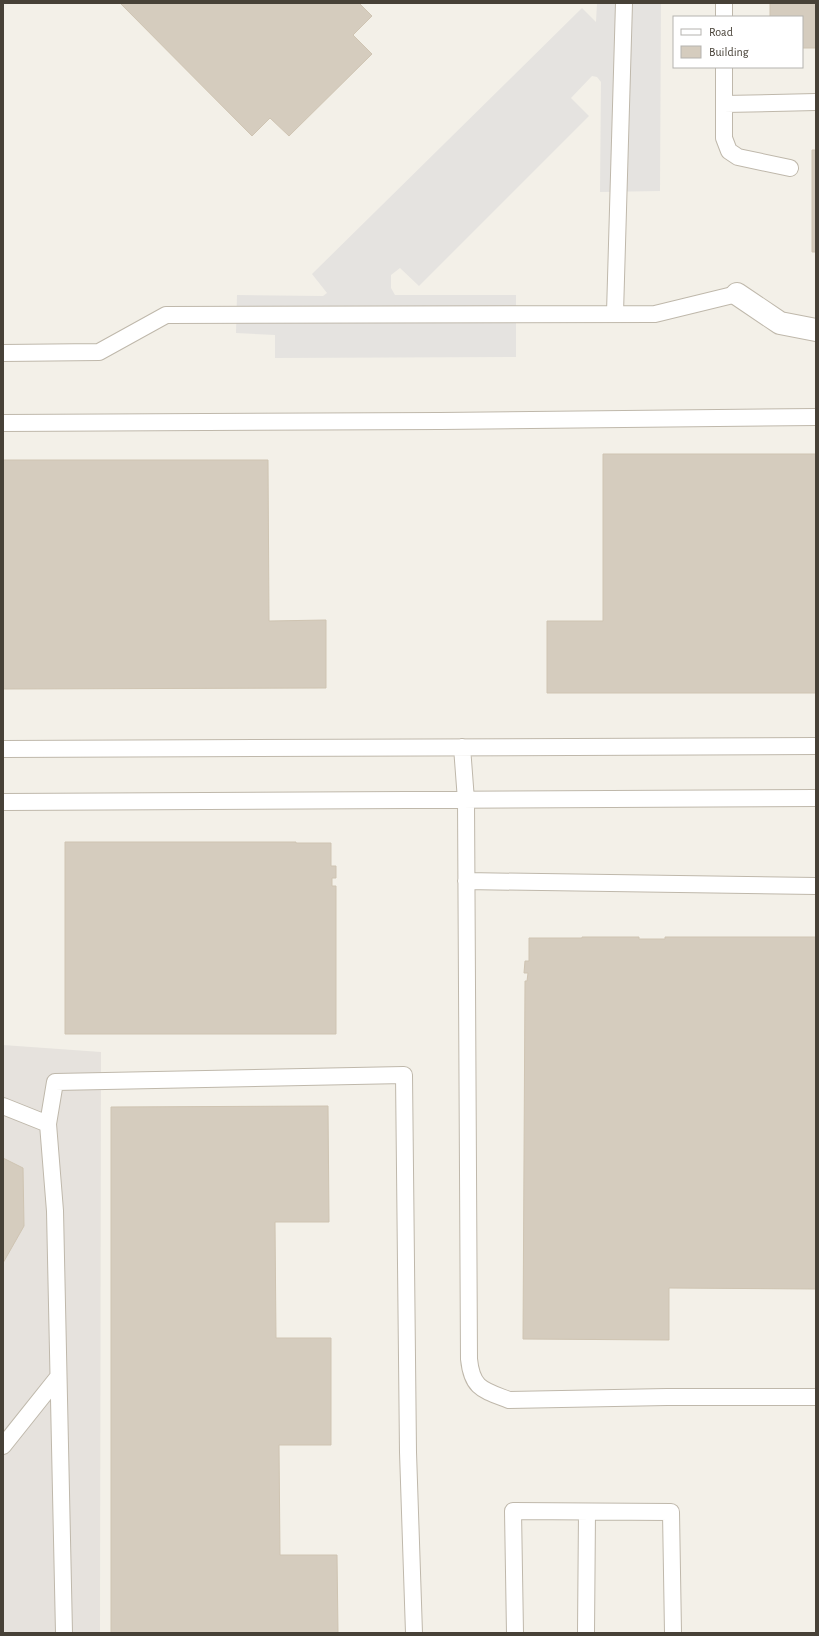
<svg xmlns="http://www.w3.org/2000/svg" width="819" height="1636" font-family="'Alegreya Sans',sans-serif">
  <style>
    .industrial { fill: #e6e2dd }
    .parking { fill: #e5e3e0 }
    .building { fill: #d5ccbe; stroke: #cfc4b2 }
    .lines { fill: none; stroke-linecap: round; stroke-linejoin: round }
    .lane-casing { stroke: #bfb8ab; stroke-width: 18 }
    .street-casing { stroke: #bfb8ab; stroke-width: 24 }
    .lane { stroke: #fff; stroke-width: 16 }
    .street { stroke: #fff; stroke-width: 22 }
  </style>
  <rect width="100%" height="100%" fill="#f3f0e8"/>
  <!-- industrial -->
  <path class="industrial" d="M3,1045L101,1052L100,1633H3Z"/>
  <!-- parking -->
  <path class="parking" d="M597,3H661L660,191L600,192L601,82L597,77L592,76L571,98L589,116L419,286L400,268L391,275V288L395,295H516V357L275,358V335L236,333L237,295L323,296L327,293L312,274L582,8L596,22Z"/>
  <!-- building -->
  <path class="building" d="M120,3H359L372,16L353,35L372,54L289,136L270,118L252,136Z
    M770,3H816V48H802V17H770Z
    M812,150H816V252H812Z
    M603,454H816V693H547V621H603Z
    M3,460H268L269,621L326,620V688L3,689Z
    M65,842H296V843H331V866H336V878H332V886H336V1034H65Z
    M582,937H639V939H665V937H816V1289L669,1288V1340L523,1339L525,981H527L528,973H524L525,961H529V938H582Z
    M328,1106L329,1222H275L276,1338H331V1445H279L280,1555H337L338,1633H111V1107Z
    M3,1158L23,1168L24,1226L3,1263Z"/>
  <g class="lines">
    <!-- lane casing -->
    <g class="lane-casing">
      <path id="lane" d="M724,3V17
        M724,67V104L816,102
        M724,104V138L729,151L738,157L790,168
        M615,313L624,3
        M3,353L99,352L166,315L655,314L737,294
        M3,423L440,421L816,417
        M462,747L466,800L469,1359C472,1389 483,1390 509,1400L667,1397H816
        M3,749L816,746
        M3,802L816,798
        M466,881L816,886
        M3,1106L48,1124L55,1211L64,1633
        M48,1124L55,1082L404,1075L408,1452L414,1633
        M3,1446L58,1377
        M515,1633L513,1511L671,1512L673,1633
        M586,1633L587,1512"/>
    </g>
    <!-- street casing -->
    <g class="street-casing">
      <path id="street" d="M737,294L780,323L816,330"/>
    </g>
    <!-- lane -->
    <use href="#lane" class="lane"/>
    <!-- street -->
    <use href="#street" class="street"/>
  </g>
  <!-- border -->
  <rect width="819" height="1636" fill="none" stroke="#474137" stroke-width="8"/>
  <!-- legend -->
  <rect x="673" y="16" width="130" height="52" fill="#ffffff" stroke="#b5b3af"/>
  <rect x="681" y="29" width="20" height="6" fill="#ffffff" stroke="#b5b3af"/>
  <text x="709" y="36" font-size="12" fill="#474137">Road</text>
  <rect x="681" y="46" width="20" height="12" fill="#d5ccbe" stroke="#b5b3af"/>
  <text x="709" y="56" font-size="12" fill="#474137">Building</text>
</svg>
